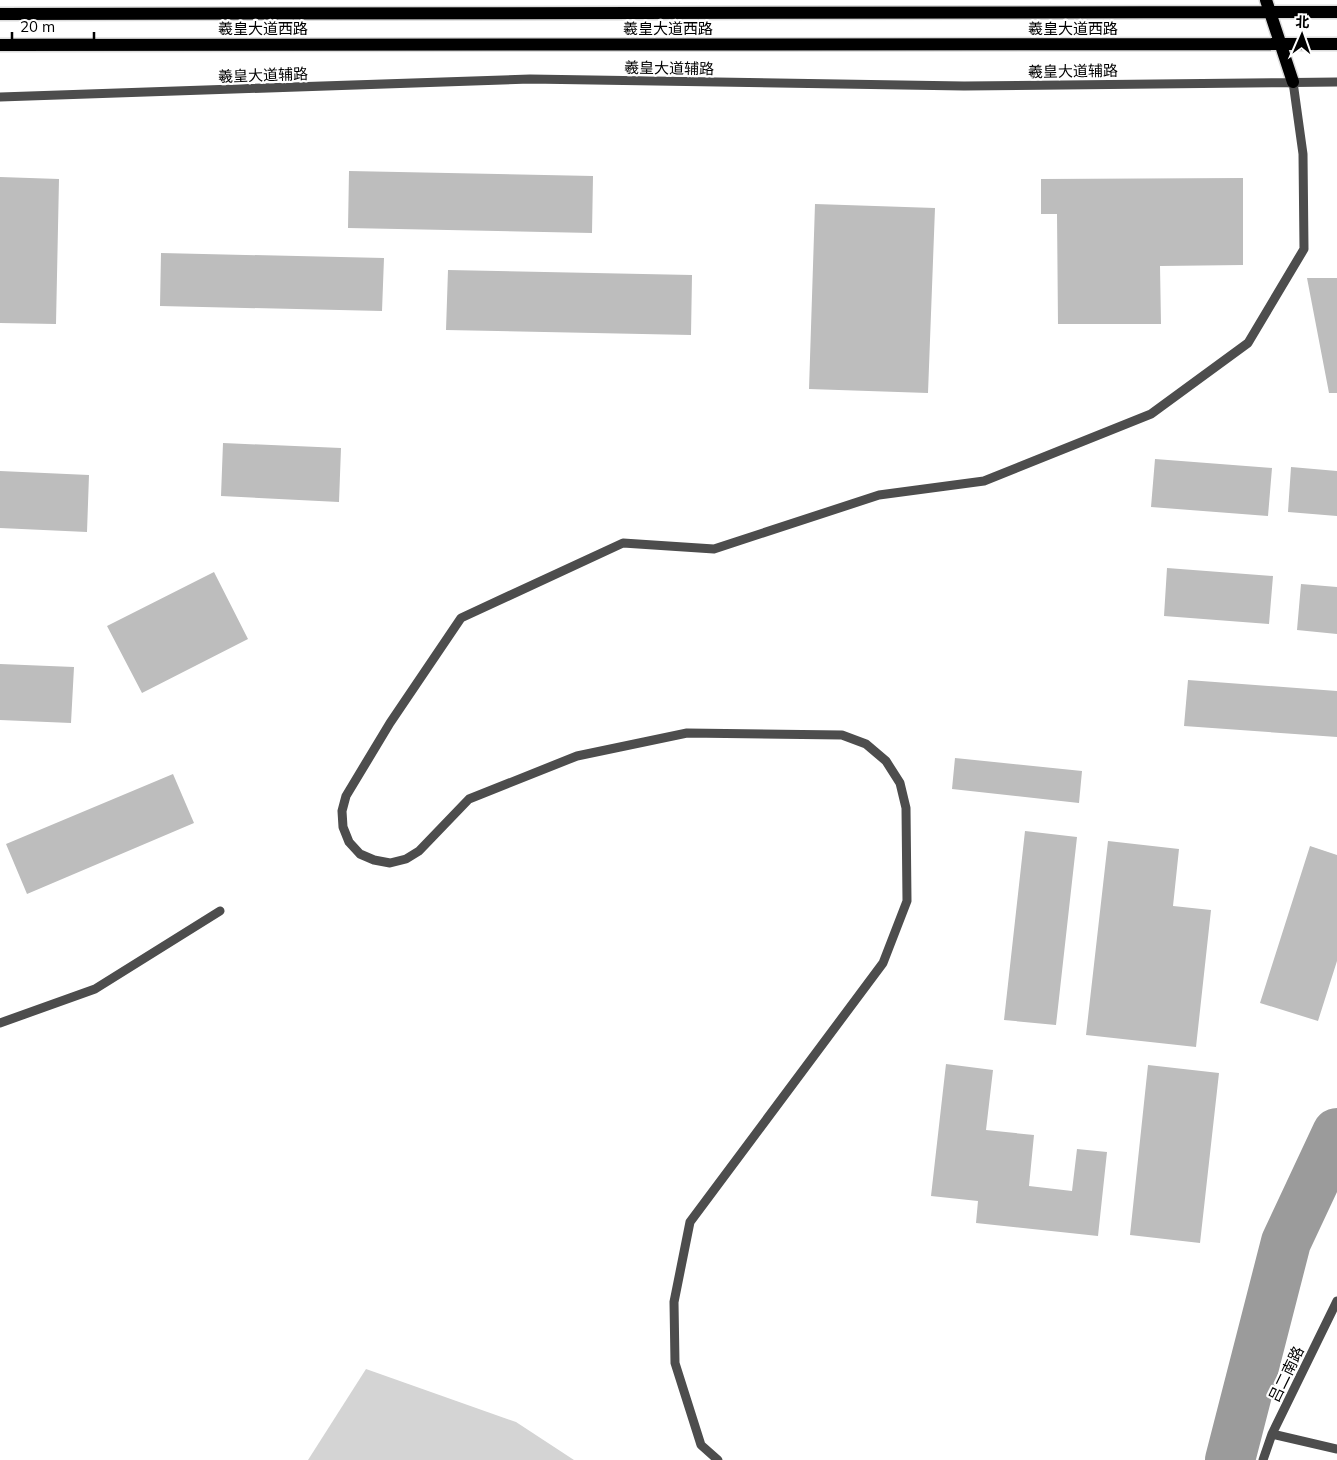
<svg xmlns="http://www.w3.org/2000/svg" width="1337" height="1460" font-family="Mulish,'Noto Sans SC',sans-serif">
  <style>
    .green { fill: #d4d4d4 }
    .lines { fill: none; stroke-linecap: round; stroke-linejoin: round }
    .river { stroke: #9b9b9b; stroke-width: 50 }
    .building { fill: #bdbdbd }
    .major-casing { stroke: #dbdbdb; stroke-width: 15 }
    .minor { stroke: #4d4d4d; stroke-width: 9 }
    .major { stroke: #000; stroke-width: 12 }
    .labels { text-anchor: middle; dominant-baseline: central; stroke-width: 4.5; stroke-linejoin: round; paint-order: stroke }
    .street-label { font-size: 15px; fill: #000; stroke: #fff }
  </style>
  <rect width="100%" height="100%" fill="#fff"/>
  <!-- green -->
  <path class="green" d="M366,1369L516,1422L574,1460H308Z"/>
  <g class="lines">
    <!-- river -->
    <path class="river" d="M1230,1460L1286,1242L1337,1133"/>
  </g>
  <!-- building -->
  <path class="building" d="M349,171L593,176L592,233L348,228Z
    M0,177L59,179L56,324L0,323Z
    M1243,178V265L1160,266L1161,324H1058L1057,214H1041V179Z
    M815,204L935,208L928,393L809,389Z
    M161,253L384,258L382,311L160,306Z
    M448,270L692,275L691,335L446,330Z
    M1307,278H1337V393H1329Z
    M223,443L341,448L339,502L221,496Z
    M1155,459L1272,468L1268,516L1151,507Z
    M1291,467L1337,471V516L1288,512Z
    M0,471L89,475L87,532L0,528Z
    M1167,568L1273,576L1269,624L1164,616Z
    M214,572L248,639L142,693L107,626Z
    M1301,584L1337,587V634L1297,630Z
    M0,664L74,667L71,723L0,720Z
    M1188,680L1337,691V737L1184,726Z
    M955,758L1082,771L1079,803L952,789Z
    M173,774L194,823L27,894L6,844Z
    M1025,831L1077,837L1056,1025L1004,1020Z
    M1108,841L1179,849L1173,906L1211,910L1196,1047L1086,1035Z
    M1310,846L1337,855V961L1318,1021L1260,1003Z
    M946,1064L993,1070L986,1130L1034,1135L1029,1186L1072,1191L1077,1149L1107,1152L1098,1236L976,1223L978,1201L931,1196Z
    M1148,1065L1219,1073L1200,1243L1130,1235Z"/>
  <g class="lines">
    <!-- major casing -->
    <g class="major-casing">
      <path id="major" d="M1266,0L1293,82
        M0,14L1337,12
        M0,45L1337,44"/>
    </g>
    <!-- minor -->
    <path class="minor" d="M0,97L530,79L964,86L1337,82
      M0,1023L95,989L220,911
      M1272,1434L1337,1449
      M718,1460L701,1445L675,1363L674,1302L690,1222L883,963L907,901L906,808L900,783L886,761L866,744L842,735L687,733L577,756L469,799L419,851L406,859L390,863L374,860L360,854L349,842L343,827L342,811L346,796L390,723L461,618L623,543L714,549L879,495L984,481L1151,414L1248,343L1304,249L1303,154L1293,82
      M1263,1460L1272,1434L1337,1301"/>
    <!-- major -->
    <use href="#major" class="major"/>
  </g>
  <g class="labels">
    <!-- street labels -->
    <g class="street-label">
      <text x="263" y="28">羲皇大道西路</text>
      <text x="668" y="28">羲皇大道西路</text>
      <text x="1073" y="28">羲皇大道西路</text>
      <text transform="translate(669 68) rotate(1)">羲皇大道辅路</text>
      <text transform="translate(1073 71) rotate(-1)">羲皇大道辅路</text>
      <text transform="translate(263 75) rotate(-2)">羲皇大道辅路</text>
      <text transform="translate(1286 1374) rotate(-64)">吕二南路</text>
    </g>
  </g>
  <!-- north arrow -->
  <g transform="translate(1302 35) rotate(2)" stroke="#ffffff" stroke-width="4" paint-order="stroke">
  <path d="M0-4L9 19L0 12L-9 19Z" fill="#000000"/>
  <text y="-8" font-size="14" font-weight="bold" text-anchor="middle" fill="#000000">北</text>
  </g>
  <!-- scale -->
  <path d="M12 32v8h82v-8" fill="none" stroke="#000000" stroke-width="2.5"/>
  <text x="20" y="32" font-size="15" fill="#000000" stroke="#ffffff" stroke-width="4" paint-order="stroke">20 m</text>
</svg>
